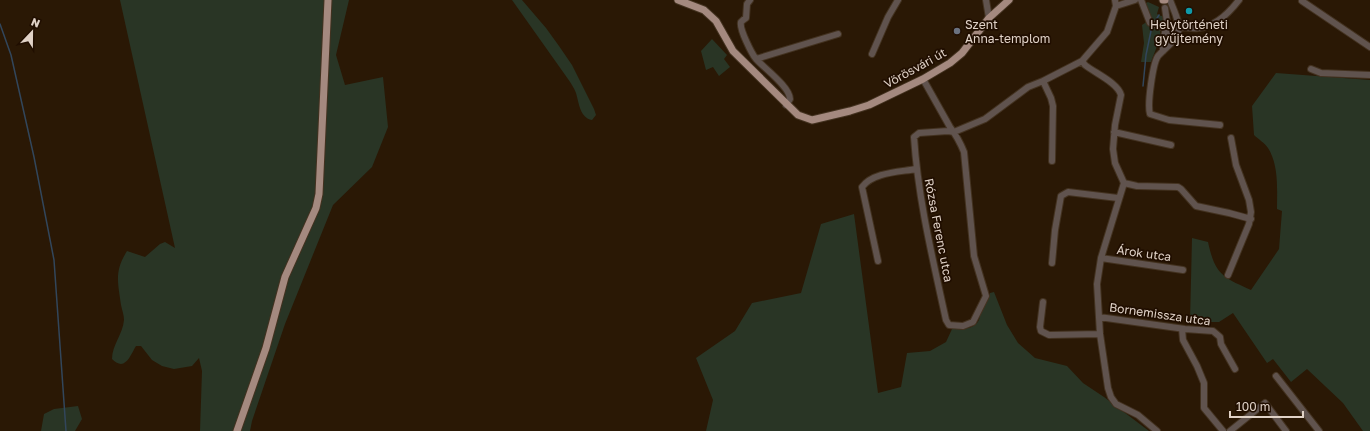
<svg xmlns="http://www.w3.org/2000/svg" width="1370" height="431" font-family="'Golos Text',sans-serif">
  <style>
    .green { fill: #293525 }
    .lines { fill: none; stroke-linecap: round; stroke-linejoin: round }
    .stream { stroke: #32465b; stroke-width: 1.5 }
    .minor-casing { stroke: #433220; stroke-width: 8 }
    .major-casing { stroke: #433220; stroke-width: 9 }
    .minor { stroke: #60534e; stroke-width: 6 }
    .major { stroke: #a4897f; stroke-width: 7 }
    .culture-dot { fill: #0f9aa8; stroke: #200e00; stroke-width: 1.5 }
    .worship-dot { fill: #6b7280; stroke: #200e00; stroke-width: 1.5 }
    .labels { text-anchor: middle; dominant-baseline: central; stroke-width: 3.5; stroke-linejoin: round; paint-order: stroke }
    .poi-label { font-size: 12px; fill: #e0d2c7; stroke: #200e00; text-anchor: start }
    .street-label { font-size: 12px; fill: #e0d2c7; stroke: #200e00 }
  </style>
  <rect width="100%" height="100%" fill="#2a1805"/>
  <!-- green -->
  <path class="green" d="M120,0H349L336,55L345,85L383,77L388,127L372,167L333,205L285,324L252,421L250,431H200L202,371L199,358L192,366L174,369L162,366L152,360L141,346H136C130,356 125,372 112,359C112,345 123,334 124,320C124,315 122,310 121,305C118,282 114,272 127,251L145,257L160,244L165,242L175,248Z
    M512,0H522L546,28L559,46L572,65L594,109L596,115L592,120C580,118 579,103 576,93C574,88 571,83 568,79Z
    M1148,2L1159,7L1157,14L1161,16L1164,15L1166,19L1162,21L1160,25L1152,23L1144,4Z
    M1148,21L1160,27C1162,39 1155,50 1151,62H1141L1144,43L1142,25Z
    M712,39L727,55L724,59L730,67L719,76L713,67L706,70L701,51Z
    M1276,73L1370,80V431H1363L1343,403L1307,369L1291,382L1273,359L1267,363L1233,313L1219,322H1190L1192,238L1208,242C1215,274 1222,277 1251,290L1279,249L1282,211L1277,209C1277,190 1279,165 1268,148C1265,143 1258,139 1254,135L1252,106Z
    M854,214L878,393L901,387L907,353L930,351L946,342L952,329C962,329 974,330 979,320C980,317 980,313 981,310C985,303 989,302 990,293L994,292L1007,325L1018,343L1035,358L1067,366L1083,383L1104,397L1149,431H706L713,400L696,358L735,331L752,303L801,293L821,224Z
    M78,406L82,419L75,431H41L44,414L54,409Z"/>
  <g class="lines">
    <!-- stream -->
    <path class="stream" d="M1154,23L1159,15
      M0,24L11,55L34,157L54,260L66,431
      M1143,86L1146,55L1152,26"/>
    <!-- minor casing -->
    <g class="minor-casing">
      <path id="minor" d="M750,0L747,4L746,18C744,19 742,21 741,22C739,29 752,54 756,59C764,68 790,87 790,99L786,105
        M986,0L989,18
        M1141,0L1150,23L1162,27L1176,38
        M1170,0C1173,9 1181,23 1178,33C1175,42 1164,49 1158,56C1153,63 1147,104 1150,114L1169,120L1220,125
        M1302,1L1370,47
        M1116,6L1135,0
        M1179,27C1185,27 1192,29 1198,28C1215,27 1229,13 1239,0
        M1164,37L1167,22L1165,8
        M1163,51V42
        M872,54L888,17L898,0
        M756,59L838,34
        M1082,61L1085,65C1095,73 1118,83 1121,95L1115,125L1113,149L1115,163L1124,183L1101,258L1097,284L1100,334L1108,388L1111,397L1116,404L1138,415L1157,431
        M1311,69L1321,73L1370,75
        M923,79L950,127C956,135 960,142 964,152L974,256L986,296L973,322L963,326L949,325L946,320C933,260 918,199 914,137L919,133L948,131L954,132L985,119L1028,87L1043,81L1082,61L1107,32L1116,6L1115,0
        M1043,81L1051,98L1053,106L1052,161
        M1114,132L1171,145
        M1124,183L1137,186L1178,187L1181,189L1196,206L1229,213L1251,219
        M1101,258L1183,270
        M878,261L862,187C873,172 900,172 916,169
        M1052,263L1055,230L1061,196L1068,192L1118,198
        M1228,275L1249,224L1251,212L1249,200L1236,165L1231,138
        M1043,302L1040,327L1041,331L1049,335L1100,334
        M1099,317L1185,329L1213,331L1220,337L1221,344L1235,369
        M1182,329L1183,340L1197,366L1204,383V408L1223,431
        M1276,376L1319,431
        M1230,431L1265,403L1286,431"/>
    </g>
    <!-- major casing -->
    <g class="major-casing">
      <path id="major" d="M678,0L704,10L716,21L733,51L798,115L812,120L850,111L869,105L923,79L950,63L962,53L989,18L1009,0
        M1163,0H1165
        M237,431L266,348L285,277L316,208L319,194L328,0"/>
    </g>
    <!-- minor -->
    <use href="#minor" class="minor"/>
    <!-- major -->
    <use href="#major" class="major"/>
  </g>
  <!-- markers -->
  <circle class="culture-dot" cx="1189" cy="11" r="4"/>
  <circle class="worship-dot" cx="957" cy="31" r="4"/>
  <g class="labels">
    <!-- poi labels -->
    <g class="poi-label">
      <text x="965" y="24">Szent<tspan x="965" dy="14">Anna-templom</tspan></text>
      <text x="1189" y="24" text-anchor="middle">Helytörténeti<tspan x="1189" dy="14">gyűjtemény</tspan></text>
    </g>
    <!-- street labels -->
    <g class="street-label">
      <text transform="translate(915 68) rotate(-29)">Vörösvári út</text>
      <text transform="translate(939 230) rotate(79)">Rózsa Ferenc utca</text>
      <text transform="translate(1144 253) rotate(8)">Árok utca</text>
      <text transform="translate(1160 314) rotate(8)">Bornemissza utca</text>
    </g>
  </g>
  <!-- north arrow -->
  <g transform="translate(32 32) rotate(22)" stroke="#200e00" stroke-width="3" paint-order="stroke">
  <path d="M0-3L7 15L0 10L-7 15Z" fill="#e0d2c7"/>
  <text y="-6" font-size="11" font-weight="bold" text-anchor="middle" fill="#e0d2c7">N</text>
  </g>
  <!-- scale -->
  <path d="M1230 411v6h73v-6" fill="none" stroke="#e0d2c7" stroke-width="2"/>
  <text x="1236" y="411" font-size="12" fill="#e0d2c7" stroke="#200e00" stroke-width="3" paint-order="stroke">100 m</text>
</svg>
